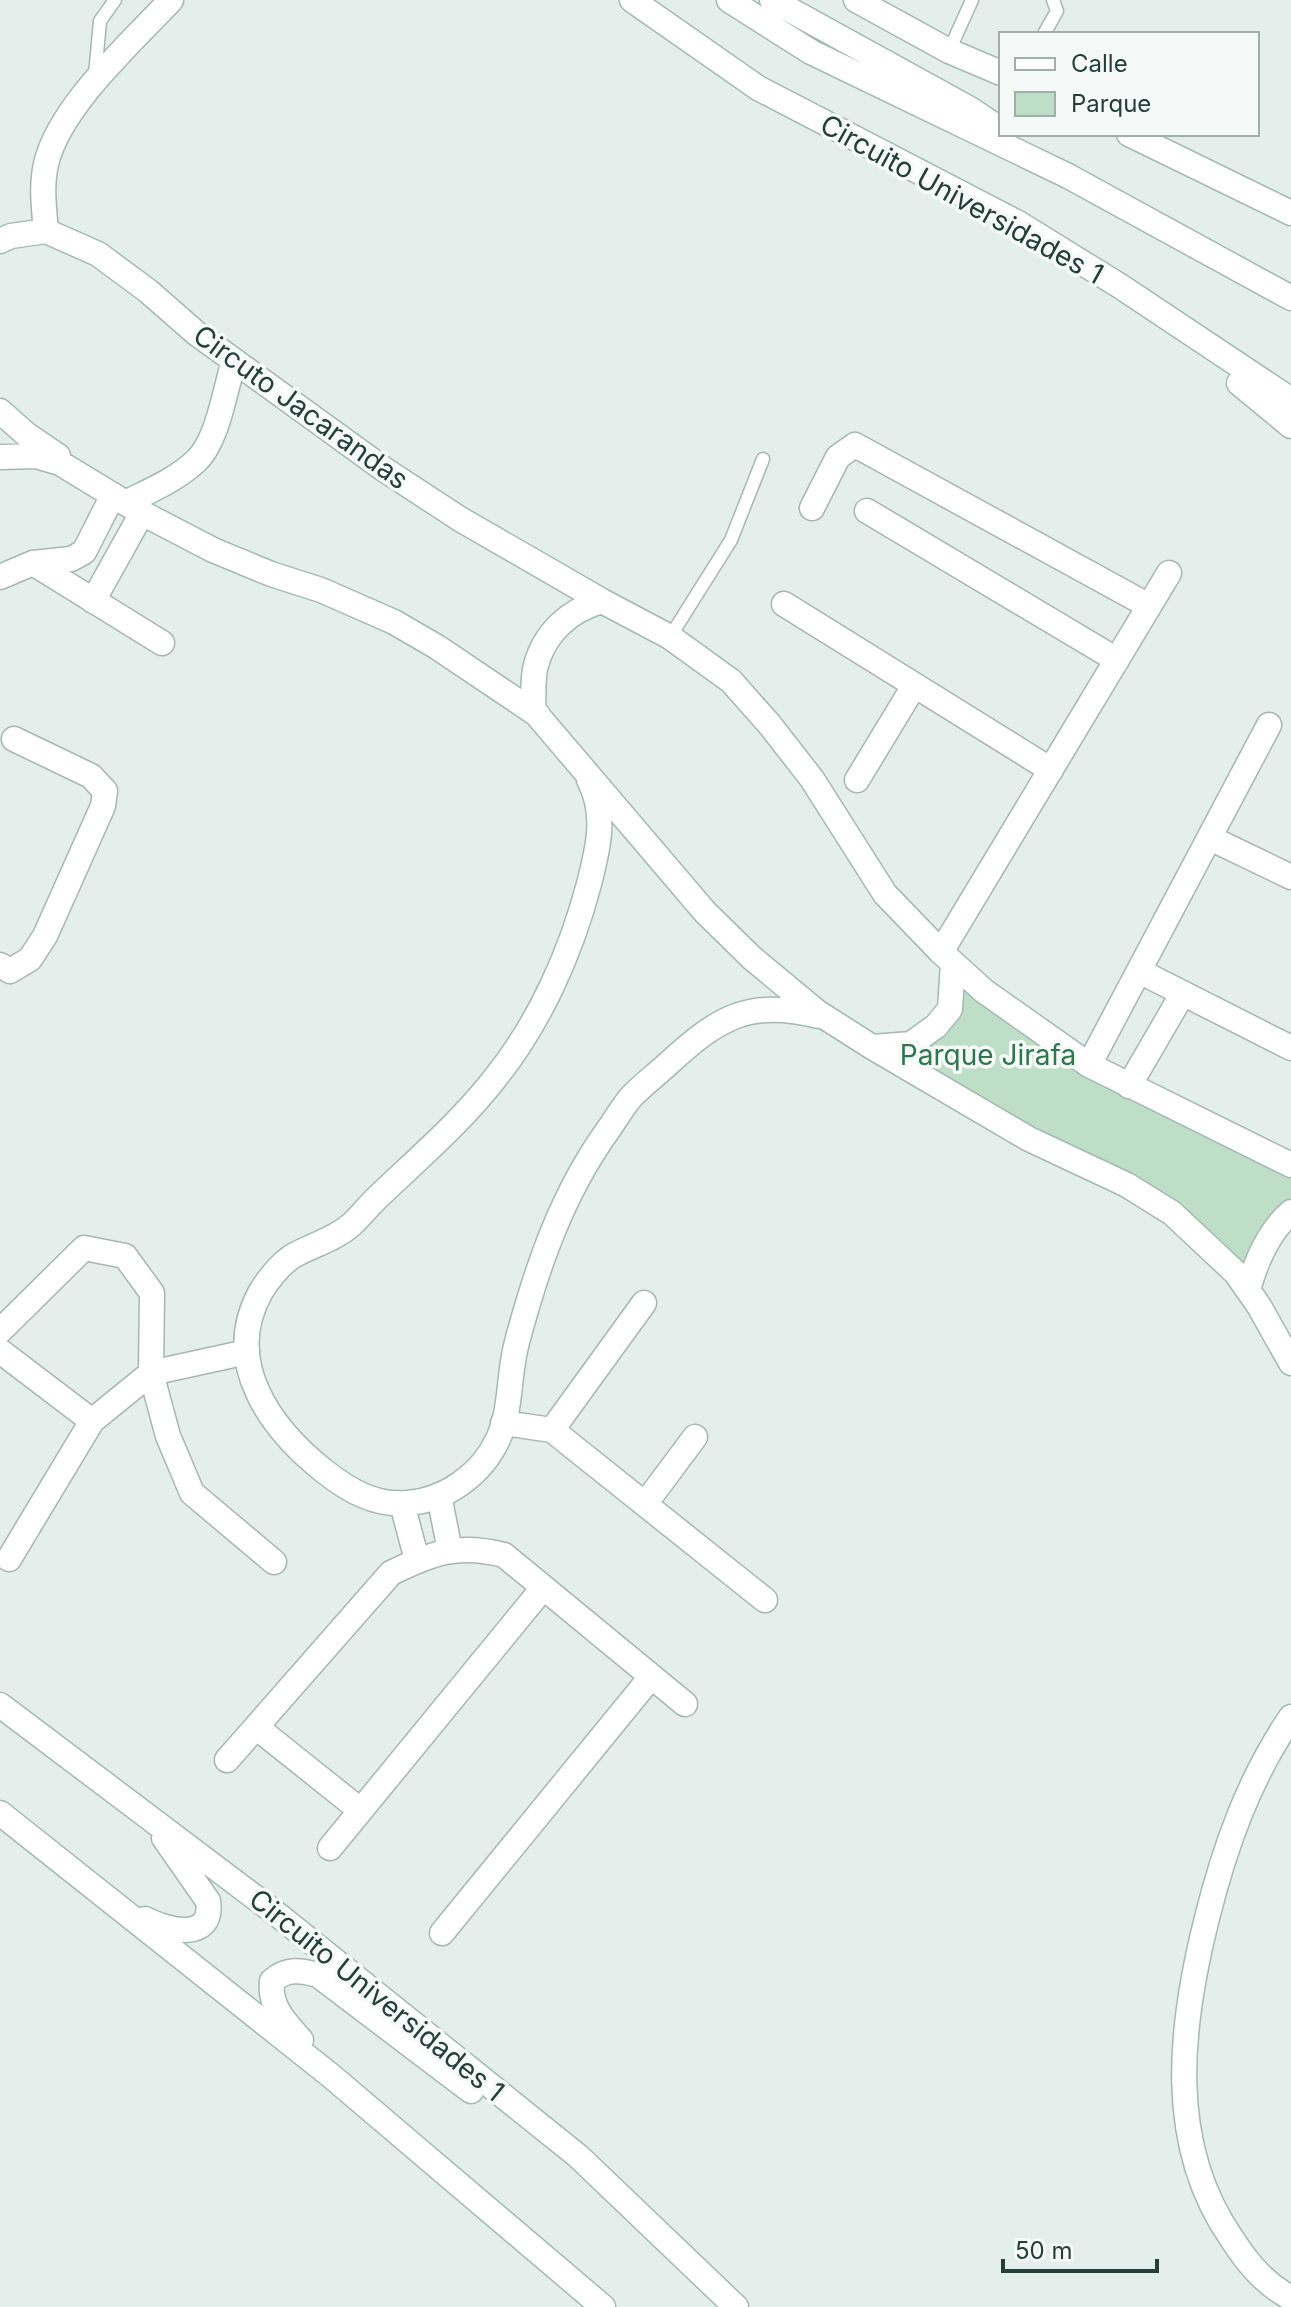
<svg xmlns="http://www.w3.org/2000/svg" width="1291" height="2307" font-family="Inter,sans-serif">
  <style>
    .green { fill: #bedec7 }
    .lines { fill: none; stroke-linecap: round; stroke-linejoin: round }
    .lane-casing { stroke: #a7b6b1; stroke-width: 15 }
    .street-casing { stroke: #a7b6b1; stroke-width: 27 }
    .secondary-casing { stroke: #a3b9b2; stroke-width: 27 }
    .lane { stroke: #fff; stroke-width: 12 }
    .street { stroke: #fff; stroke-width: 24 }
    .secondary { stroke: #fff; stroke-width: 24 }
    .labels { text-anchor: middle; dominant-baseline: central; stroke-width: 7; stroke-linejoin: round; paint-order: stroke }
    .street-label { font-size: 28px; fill: #243f38; stroke: #f5faf8 }
    .park-label { font-size: 28px; fill: #2e764c; stroke: #f5faf8 }
  </style>
  <rect width="100%" height="100%" fill="#e4eeea"/>
  <!-- green -->
  <path class="green" d="M953,963L985,991L1291,1167V1218L1248,1290L1208,1244L872,1047L936,1026Z"/>
  <g class="lines">
    <!-- lane casing -->
    <g class="lane-casing">
      <path id="lane" d="M1044,34L1057,11L1053,0
        M949,51L972,0
        M95,75L100,21L115,0
        M670,637L731,540L763,459"/>
    </g>
    <!-- street casing -->
    <g class="street-casing">
      <path id="street" d="M46,231C44,209 41,186 46,164C59,107 131,43 171,0
        M812,508L838,457L855,445L1149,606
        M867,511L1117,660
        M33,563L162,643
        M0,577L33,563L71,559L84,552L113,495
        M93,601L142,513
        M784,604L1051,770
        M857,780L914,686
        M1210,838L1291,877
        M941,952L1169,573
        M0,965L10,971L30,959L45,936L103,806L105,791L91,776L14,739
        M1139,971L1291,1048
        M1089,1065L1269,725
        M1129,1086L1183,993
        M0,1331L84,1248L125,1256L152,1293L151,1373L168,1436L192,1493L274,1562
        M0,1351L92,1421
        M503,1423L552,1430L765,1600
        M552,1430L644,1303
        M439,1495L450,1551
        M402,1504L417,1560
        M645,1504L695,1437
        M9,1559L92,1421L151,1373L247,1352
        M256,1727L360,1810
        M227,1760L391,1573C432,1553 458,1543 504,1555L685,1704
        M330,1848L543,1588
        M442,1933L651,1677"/>
    </g>
    <!-- secondary casing -->
    <g class="secondary-casing">
      <path id="secondary" d="M632,0L758,88L1018,223L1120,286L1291,400
        M729,0L811,52L1068,176L1291,298
        M772,0L970,109L1001,130
        M856,0L949,51L1001,73
        M1129,134L1291,213
        M0,241L11,236L46,231L98,254L148,291L196,333L385,470L460,519L602,601
        M1239,383L1291,426
        M0,411L27,435L58,456
        M0,457L36,456L60,463L142,513L213,550L271,574L321,590L394,622L437,647L538,715
        M125,503C149,491 176,480 196,461C218,441 225,389 234,361
        M589,780C607,814 598,849 589,884C571,952 540,1022 496,1077C462,1121 420,1157 380,1195C370,1204 361,1216 351,1225C334,1240 312,1245 293,1256C280,1264 267,1281 260,1293C222,1363 271,1429 324,1471C348,1490 375,1506 407,1503C445,1501 482,1474 498,1439C512,1409 508,1374 517,1342C537,1267 562,1194 608,1130C616,1119 623,1106 632,1096C644,1084 657,1074 669,1063C718,1018 750,998 818,1016
        M872,1047L911,1044L936,1026L950,1009L953,963
        M1291,1165L1089,1065L984,991L941,952L885,894L812,779L770,725L731,681L670,637L602,601C570,610 545,632 536,665C532,678 534,696 533,710L705,912L752,958L817,1012L872,1047L1029,1139L1127,1185L1172,1213L1236,1273L1259,1306L1291,1363
        M1248,1290C1256,1261 1268,1232 1291,1212
        M0,1705L273,1911L578,2156L736,2307
        M1291,1717C1249,1779 1225,1846 1207,1918C1180,2025 1165,2143 1232,2239C1248,2264 1265,2284 1291,2298
        M0,1813L330,2075L603,2307
        M145,1919C168,1931 214,1942 208,1901L164,1838
        M301,2040C285,2022 269,2007 272,1981C287,1968 300,1970 318,1975L471,2091"/>
    </g>
    <!-- lane -->
    <use href="#lane" class="lane"/>
    <!-- street -->
    <use href="#street" class="street"/>
    <!-- secondary -->
    <use href="#secondary" class="secondary"/>
  </g>
  <g class="labels">
    <!-- street labels -->
    <g class="street-label">
      <text transform="translate(962 199) rotate(29)">Circuito Universidades 1</text>
      <text transform="translate(301 407) rotate(36)">Circuto Jacarandas</text>
      <text transform="translate(377 1995) rotate(39)">Circuito Universidades 1</text>
    </g>
    <!-- park labels -->
    <g class="park-label">
      <text x="988" y="1055">Parque Jirafa</text>
    </g>
  </g>
  <!-- legend -->
  <rect x="999" y="32" width="260" height="104" fill="#f5faf8" stroke="#a1afab" stroke-width="2"/>
  <rect x="1015" y="58" width="40" height="12" fill="#ffffff" stroke="#a1afab" stroke-width="2"/>
  <text x="1071" y="72" font-size="24" fill="#243f38">Calle</text>
  <rect x="1015" y="92" width="40" height="24" fill="#bedec7" stroke="#a1afab" stroke-width="2"/>
  <text x="1071" y="112" font-size="24" fill="#243f38">Parque</text>
  <!-- scale -->
  <path d="M1003 2259v12h154v-12" fill="none" stroke="#243f38" stroke-width="4"/>
  <text x="1015" y="2259" font-size="24" fill="#243f38" stroke="#f5faf8" stroke-width="6" paint-order="stroke">50 m</text>
</svg>
